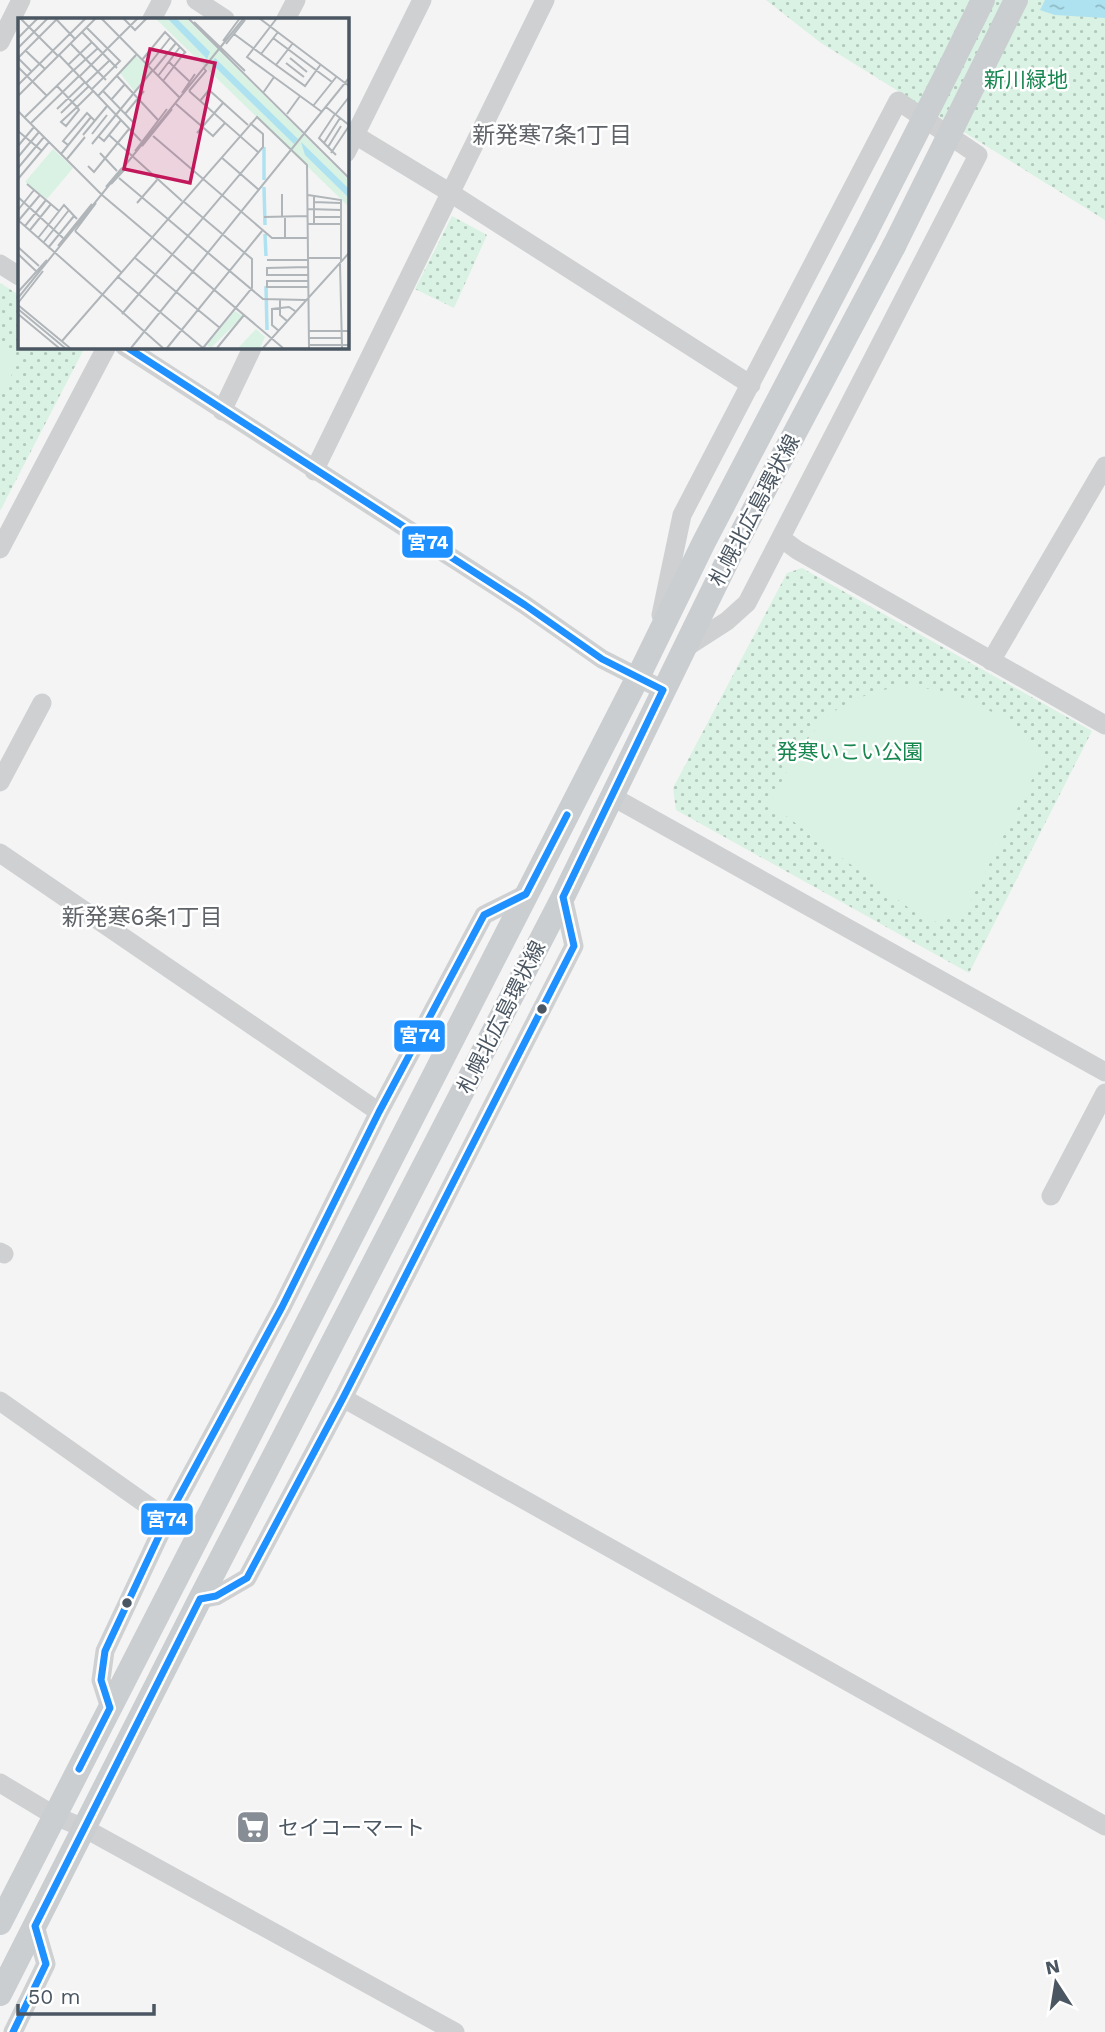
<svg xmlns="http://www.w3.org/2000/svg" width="1105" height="2032" font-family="'Work Sans','Noto Sans JP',sans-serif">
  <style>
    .park { fill: url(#park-dots) }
    .pitch { fill: #d9f2e3 }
    .water { fill: url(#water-ripples) }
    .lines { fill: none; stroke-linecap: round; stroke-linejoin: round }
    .minor { stroke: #ced0d2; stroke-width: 19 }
    .major { stroke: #caced1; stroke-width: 24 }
    .major-bridge { stroke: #caced1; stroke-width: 24 }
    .bus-1-casing { stroke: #fff; stroke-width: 12 }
    .bus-1 { stroke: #1e90ff; stroke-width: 7 }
    .bus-dot { fill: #4a5661; stroke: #fff; stroke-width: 2.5 }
    .labels { text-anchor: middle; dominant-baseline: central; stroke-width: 5; stroke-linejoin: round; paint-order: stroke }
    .park-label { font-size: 21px; fill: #17864f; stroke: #fff }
    .street-label { font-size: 21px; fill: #4a5661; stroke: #fff }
    .poi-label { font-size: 21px; fill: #4a5661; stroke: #fff; text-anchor: start }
    .neighbourhood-label { font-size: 23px; fill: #5f6368; stroke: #fff }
    .inset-river { fill: none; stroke: #aee2f0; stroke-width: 3.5 }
    .inset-road { fill: none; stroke: #b0b5b9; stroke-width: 2 }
    .view { fill: #c2185b; fill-opacity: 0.15; stroke: #c2185b; stroke-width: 3.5 }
    .inset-edge { fill: none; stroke: #4a5661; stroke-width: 3.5 }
    .line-badge { stroke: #fff; stroke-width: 2.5 }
    .badge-label { font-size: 19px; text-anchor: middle; font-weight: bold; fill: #fff }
  </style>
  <defs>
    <pattern id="park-dots" width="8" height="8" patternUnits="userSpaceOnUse" patternTransform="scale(1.75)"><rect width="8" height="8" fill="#d9f2e3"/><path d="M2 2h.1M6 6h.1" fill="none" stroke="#b2c7bb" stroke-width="1.8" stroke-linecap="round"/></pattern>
    <pattern id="water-ripples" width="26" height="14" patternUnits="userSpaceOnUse" patternTransform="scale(1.75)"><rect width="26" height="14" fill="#aee2f0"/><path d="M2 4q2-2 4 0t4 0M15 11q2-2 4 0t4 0" fill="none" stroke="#90bac6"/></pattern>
  </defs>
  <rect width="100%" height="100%" fill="#f4f4f4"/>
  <!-- park -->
  <path class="park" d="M766,0H1105V220L821,43Z
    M452,216L487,235L454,308L415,289Z
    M0,283L19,295V346L85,347L0,511Z
    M802,568L1092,731L969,973L676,810L673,788L787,573Z"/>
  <!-- pitch -->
  <path class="pitch" d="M0,345L20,359L0,397Z
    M900,686C956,687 1007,714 1045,754L963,916L929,923L770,804C785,774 810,726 839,708C858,696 879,691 900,686Z"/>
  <!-- water -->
  <path class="water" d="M1045,0H1105V18L1055,15L1040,10Z"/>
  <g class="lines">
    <!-- minor -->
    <path class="minor" d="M196,0L225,19
      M152,19L162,0
      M286,19L296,0
      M0,42L21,0
      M355,135L449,192L751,385
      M346,153L422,0
      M0,264L19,276
      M124,346L525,605L602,659L663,690
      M222,411L253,346
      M314,471L545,0
      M781,538L797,550L1105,725
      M0,549L107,346
      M661,615L682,515L898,101L978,155L747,603L727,621L682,650
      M991,661L1105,466
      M0,782L42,703
      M613,797L1105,1072
      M0,853L379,1112
      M1051,1196L1105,1093
      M0,1252L4,1254
      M343,1398L1105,1826
      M0,1401L167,1519
      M200,1599L216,1596L247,1578L343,1398L574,946L563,897
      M110,1708L101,1680L105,1651L167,1519L282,1307L379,1112L484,915L526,894
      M0,1783L55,1816L84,1828L455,2032
      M13,2032L46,1964L35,1926"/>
    <!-- major -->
    <path class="major" d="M949,69L983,0
      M954,125L1016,0
      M0,1923L639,675L704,542L865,234
      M0,1994L200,1599L563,897L731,553L894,246"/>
    <!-- major-bridge -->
    <path class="major-bridge" d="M865,234L949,69
      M894,246L954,125"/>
    <!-- bus-1 casing -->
    <g class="bus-1-casing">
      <path id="bus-1" d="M79,1769L110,1708L101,1680L105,1651L167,1519L282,1307L379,1112L484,915L526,894L567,815
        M13,2032L46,1964L35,1926L200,1599L216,1596L247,1578L343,1398L574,946L563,897L663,690L602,659L525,605L125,346"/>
    </g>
    <!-- bus-1 -->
    <use href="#bus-1" class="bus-1"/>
  </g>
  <!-- icons -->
  <defs>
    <g id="supermarket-square" transform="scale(1.75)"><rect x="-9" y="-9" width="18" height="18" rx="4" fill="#868d94" stroke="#fff"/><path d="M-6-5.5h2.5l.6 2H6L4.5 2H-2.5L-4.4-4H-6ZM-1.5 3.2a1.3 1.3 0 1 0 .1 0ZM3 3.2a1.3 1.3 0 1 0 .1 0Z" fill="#fff"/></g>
  </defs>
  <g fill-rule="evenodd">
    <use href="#supermarket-square" x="253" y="1827"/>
  </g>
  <!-- markers -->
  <g class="bus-dot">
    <circle cx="542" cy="1009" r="6"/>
    <circle cx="127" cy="1603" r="6"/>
  </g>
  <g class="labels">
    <!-- park labels -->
    <g class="park-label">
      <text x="1026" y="79">新川緑地</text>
      <text x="850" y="751">発寒いこい公園</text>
    </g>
    <!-- street labels -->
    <g class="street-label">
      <text transform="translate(754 510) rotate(-62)">札幌北広島環状線</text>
      <text transform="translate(501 1017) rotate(-63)">札幌北広島環状線</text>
    </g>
    <!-- poi labels -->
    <g class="poi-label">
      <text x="278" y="1827">セイコーマート</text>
    </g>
    <!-- neighbourhood labels -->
    <g class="neighbourhood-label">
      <text x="552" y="135">新発寒7条1丁目</text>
      <text x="142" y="917">新発寒6条1丁目</text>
    </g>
  </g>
  <!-- overview -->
  <g transform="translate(18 18)">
    <rect width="331" height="331" fill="#f4f4f4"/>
    <path d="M137,0H168L331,162V189ZM118,38L133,52L116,73L102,55ZM35,131L55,150L29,181L7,164ZM217,293L225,298L193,330L189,327ZM238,311L247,319L242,330H220Z" fill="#d9f2e3"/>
    <path d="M11 163a10 10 0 1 1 20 0a10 10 0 1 1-20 0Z" fill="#d9f2e3"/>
    <path d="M149,0H158L192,34L189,41ZM197,40L280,121L276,126L193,45ZM283,124L331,171V180L287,137Z" fill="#aee2f0"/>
    <path class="inset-river" d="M246,162V129M246,169L247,207M247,216L248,238M248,268L249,312"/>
    <path class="inset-road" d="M2,0L40,38M37,0L57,21M83,0L161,79M105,0L117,12L129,0M170,0L331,160M241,0L331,68M176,4L227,53M69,10L102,43L74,71M64,14L99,50M216,16L258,47M0,20L20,0M255,20L314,64M205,23L222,0M275,25L258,47L287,68L303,46M53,26L88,62M208,26L227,2M0,30L30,0M8,33L27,51M243,36L260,14M41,37L123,123M272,40L289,54M124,42L147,14L168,35M151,44L171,63M268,45L286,59M50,47L74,24M130,48L152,20M0,49L29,78M56,52L80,30M135,53L158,25M14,54L0,40L40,0M62,58L120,0M99,58L140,102M140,58L162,29M256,59L304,94M145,63L167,34M68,65L92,42M0,67L68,0M39,68L56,86L59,89L61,92L48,108L43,104L59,89L75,73M85,73L116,105M171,73L240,134M171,73L188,53L185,49M164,75L177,56M245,75L256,59L229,39L259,0M0,78L78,0M80,78L118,37M93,82L107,66M182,83L191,72L230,107M158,86L195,118L207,105M295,88L319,58M308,89L331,107M39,91L67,64M0,93L84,177L265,330M43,95L71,68M107,96L126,73M269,96L282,78M317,96L301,120L318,137M317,97L331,79M7,99L55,52M13,105L61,58M0,113L24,133M179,115L205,85M74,116L89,97M65,117L89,88M91,117L164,183M80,118L86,123L103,102M135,118L254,220H290M306,125L322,100M74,126L134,53M50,127L45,123L69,95L77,103M0,128L16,109M124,128L154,91M310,129L323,108M117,133L149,91M82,135L99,153M313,135L331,108M43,136L73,99M0,139L21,114M203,139L241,172M49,141L67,119M70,148L76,154L111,111M0,150L26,119M101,160L245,281L288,282M0,161L31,124M9,166L41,193M93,166L108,150M88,169L104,150M264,176V198M290,177L323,182V243M296,178V205M0,179L45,220M165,183L234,241V270L185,330M296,184L322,185M119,185L139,162M290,191L323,192M0,192L16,172M267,198V220M246,199L290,198M297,199H323M0,202L145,330M1,202L22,177M290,206H323M7,208L28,182M12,212L33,186M57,213L103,254M57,213L78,185M20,220L46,187L59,201M25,225L51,192M40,228L74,186M0,229L21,248M30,230L56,198M0,236L18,253M116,239L202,310M290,240H323M249,242H290M322,244L324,330M290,249L249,250V257H291M99,258L185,330M291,263H249V269H291M0,274L29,242M0,280L226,0M262,281V297L269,303M0,285L25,253M0,287L52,330M0,291L47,330M0,296L41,330M104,296L245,129V116L232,105M261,313L254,307V291L271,289L277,293M291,313H331M291,320H324M44,323L239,99L289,147L291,330M291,327H331M113,330L331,60M149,330L244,213M199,330L226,297M245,330L331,235"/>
    <path class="view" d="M132,31L197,45L172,165L106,151Z"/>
    <rect width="331" height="331" class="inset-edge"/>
  </g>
  <g class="line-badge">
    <rect x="401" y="525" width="53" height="34" rx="7" fill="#1e90ff"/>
    <rect x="393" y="1019" width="53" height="34" rx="7" fill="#1e90ff"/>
    <rect x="140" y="1502" width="54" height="34" rx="7" fill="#1e90ff"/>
  </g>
  <g class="badge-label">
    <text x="428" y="549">宮74</text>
    <text x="420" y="1042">宮74</text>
    <text x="167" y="1526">宮74</text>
  </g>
  <!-- north arrow -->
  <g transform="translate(1056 1983) rotate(348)" stroke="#ffffff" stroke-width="5" paint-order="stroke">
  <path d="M0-5L12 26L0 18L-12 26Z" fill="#4a5661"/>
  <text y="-10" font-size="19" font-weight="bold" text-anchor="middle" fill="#4a5661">N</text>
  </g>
  <!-- scale -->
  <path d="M18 2004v10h136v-10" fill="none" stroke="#4a5661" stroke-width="3.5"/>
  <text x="28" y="2004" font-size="21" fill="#4a5661" stroke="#ffffff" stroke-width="5" paint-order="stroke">50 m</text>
</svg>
